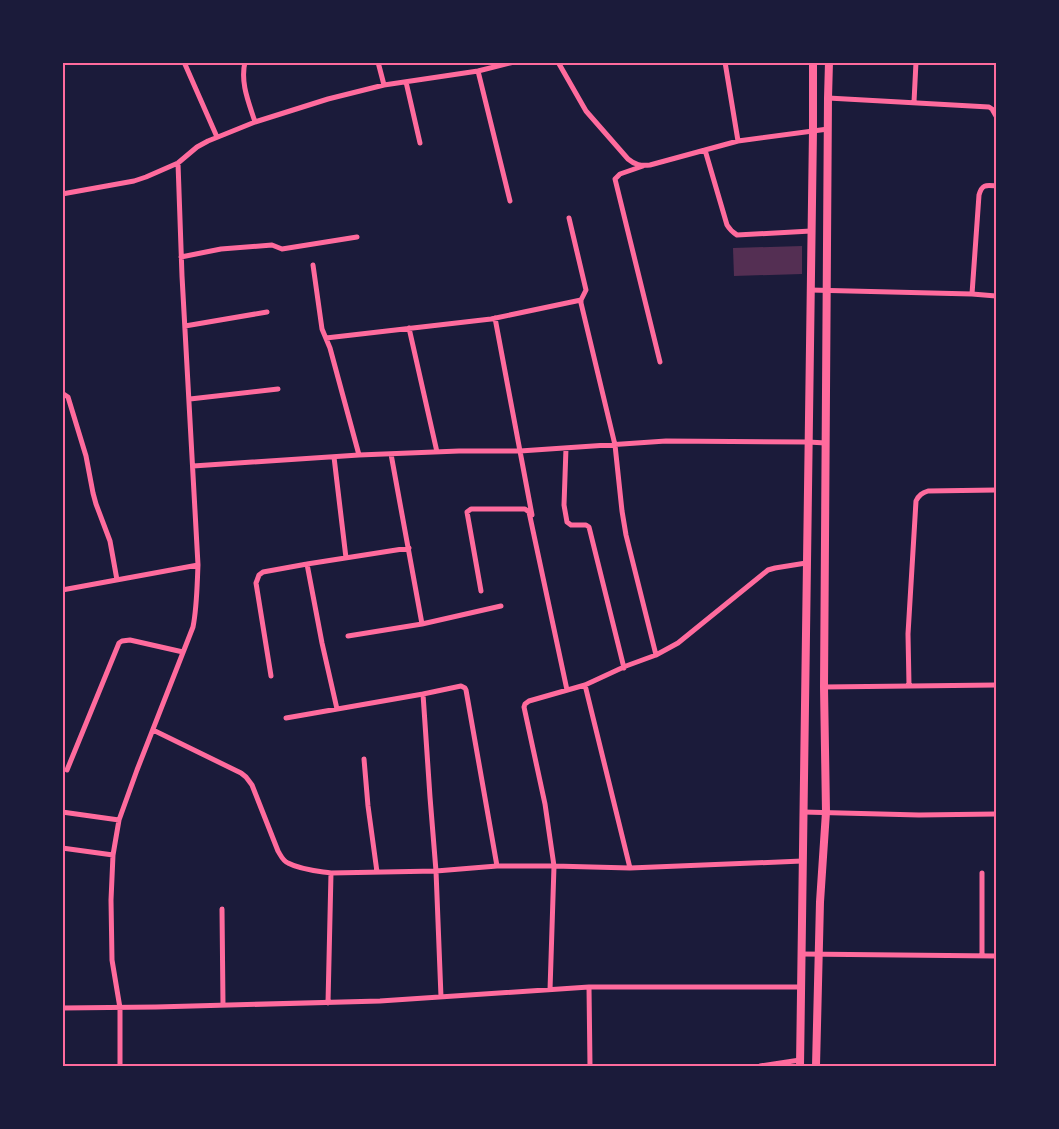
<svg xmlns="http://www.w3.org/2000/svg" width="1059" height="1129" font-family="'Crimson Pro',serif">
  <style>
    .building { fill: #542f53 }
    .lines { fill: none; stroke-linecap: round; stroke-linejoin: round }
    .minor { stroke: #ff6b9d; stroke-width: 5 }
    .secondary { stroke: #ff6b9d; stroke-width: 8 }
    .neatline { fill: none; stroke: #ff6b9d; stroke-width: 2 }
  </style>
  <rect width="100%" height="100%" fill="#1b1b3a"/>
  <!-- building -->
  <path class="building" d="M802,246V274L734,276L733,248Z"/>
  <g class="lines">
    <!-- minor -->
    <path class="minor" d="M184,62L217,137
      M245,62C240,83 249,103 255,122
      M378,62L384,85
      M558,62L586,111L628,159C635,165 641,166 650,165L738,141L828,129
      M725,62L738,141
      M478,71L510,201
      M406,82L420,143
      M828,98L989,107L992,109L996,116
      M914,102L916,62
      M705,150L727,225C730,230 732,232 737,235L811,231
      M643,166L620,174L615,179L660,362
      M62,194L134,181L146,177L178,163L197,147L208,141L255,122L328,99L384,85L478,71L514,62
      M569,218L586,290L581,300V303L615,445L622,511L626,535L656,655L678,643L768,570L775,568L806,563
      M181,257L221,249L272,245L282,249L357,237
      M313,265L322,329L330,348L359,455
      M810,290L972,294L996,296
      M972,294L979,195C982,184 986,185 996,186
      M495,318L532,515
      M185,326L267,312
      M409,328L437,452
      M326,338L491,319L581,300
      M62,393L68,397L86,456L93,493L96,504L110,541L117,580
      M190,399L278,389
      M566,448L564,505L567,522L571,525H586L589,527L624,668
      M391,454L422,624L501,606
      M334,457L346,558
      M193,466L359,455L459,451H520L666,441L808,442L826,443
      M307,564L322,643L337,709
      M62,590L198,565
      M481,591L467,512L471,509H525L529,512L567,690
      M348,636L422,624
      M271,676L256,583L259,575L263,572L307,564L409,548
      M585,685L630,868
      M909,685L908,634L916,501C919,495 922,493 928,491L996,490
      M824,687L996,685
      M423,694L461,686L465,688L466,690L497,866
      M286,718L423,694L430,797L436,871L441,997
      M153,730L241,773L246,777L252,785L278,851C281,856 283,861 288,863C301,870 318,871 331,873
      M364,759L368,806L377,872
      M67,770L119,643L122,641L130,640L183,652
      M62,812L119,820
      M803,812L919,815L996,814
      M62,848L113,855
      M982,873V956
      M222,909L223,1005
      M801,954L996,956
      M589,987L590,1066
      M550,990L554,866L545,804L524,707L525,704L529,701L585,685L626,666L656,655
      M328,1003L331,873L436,871L497,866H554L630,868L802,861
      M62,1008L156,1007L380,1001L589,987H801
      M120,1066V1008L112,960L111,900L113,855L119,820L137,770L193,627C197,607 197,586 198,565L182,276L178,163
      M760,1066L800,1060"/>
    <!-- secondary -->
    <path class="secondary" d="M800,1066L813,130V62
      M816,1066L820,902L826,812L824,687L828,98L829,62"/>
  </g>
  <!-- border -->
  <rect width="1059" height="1129" fill="none" stroke="#1b1b3a" stroke-width="128"/>
  <rect x="64" y="64" width="931" height="1001" class="neatline"/>
</svg>
